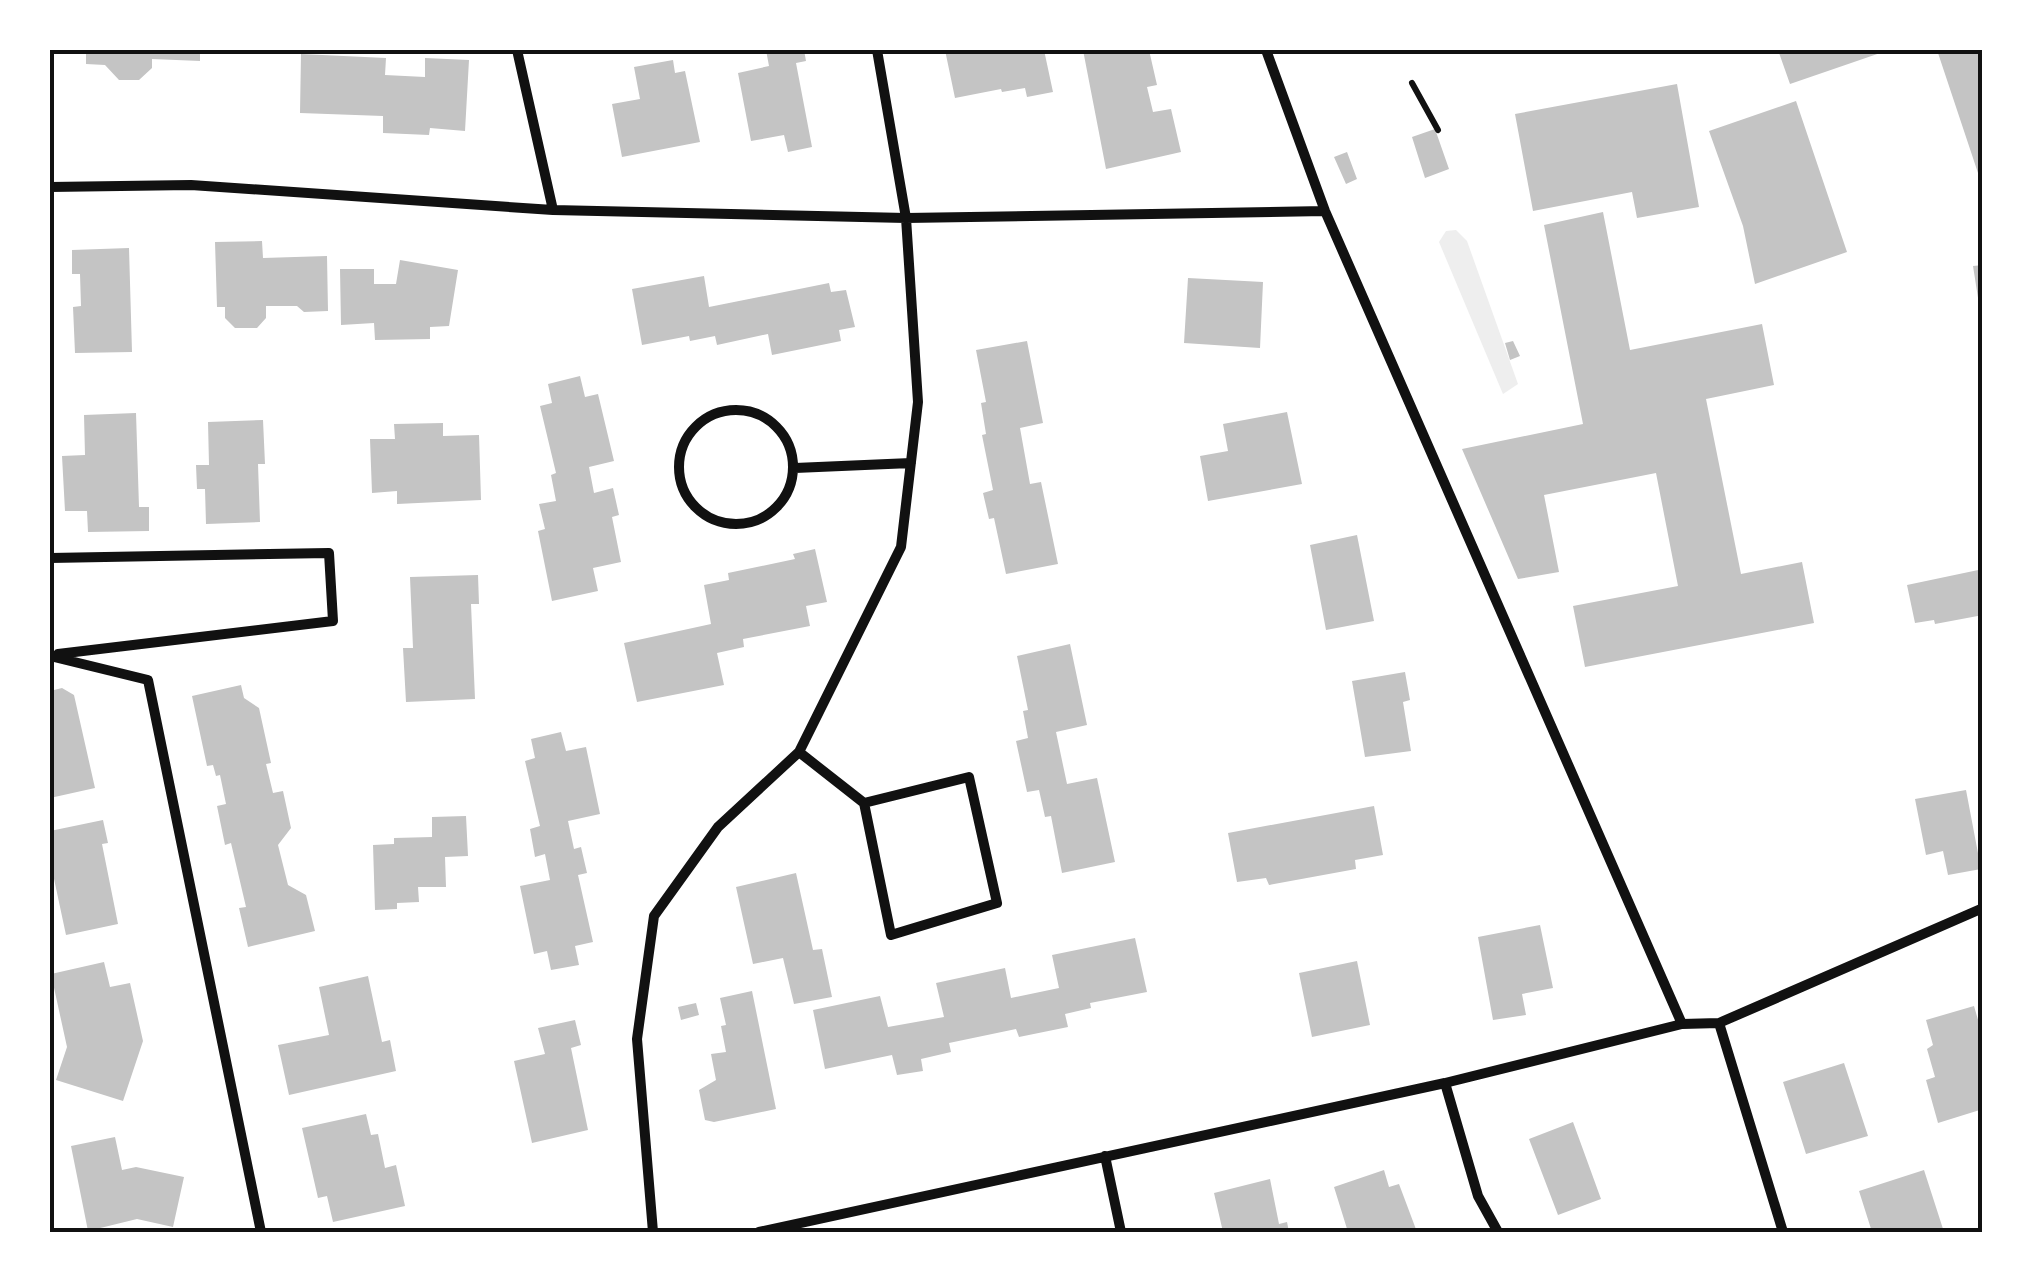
<svg xmlns="http://www.w3.org/2000/svg" width="2033" height="1282" font-family="'Open Sans',sans-serif">
  <style>
    .green { fill: #eee }
    .building { fill: #c4c4c4 }
    .lines { fill: none; stroke-linecap: round; stroke-linejoin: round }
    .path { stroke: #111; stroke-width: 6 }
    .minor { stroke: #111; stroke-width: 10 }
    .neatline { fill: none; stroke: #111; stroke-width: 4 }
  </style>
  <rect width="100%" height="100%" fill="#fff"/>
  <!-- green -->
  <path class="green" d="M1456,230L1467,241L1518,384L1503,394L1439,242L1446,231Z"/>
  <!-- building -->
  <path class="building" d="M86,50H200V61L152,59V68L139,80H119L105,65L86,64Z
    M766,50H804L806,61L796,63L812,147L788,152L784,135L751,141L738,73L769,66Z
    M945,50H1044L1053,92L1027,97L1025,88L1002,92L1001,89L955,98Z
    M1083,50H1149L1157,85L1147,87L1153,112L1171,109L1181,152L1106,169Z
    M1778,50H1885L1886,51L1790,84Z
    M1937,50H1983V185H1982Z
    M301,54L386,58L385,75L425,77V58L469,60L465,131L430,128L429,135L383,133V116L300,113Z
    M673,60L675,73L685,71L700,142L622,157L612,104L640,99L634,67Z
    M1677,84L1699,207L1637,218L1632,192L1533,211L1515,114Z
    M1796,101L1847,252L1755,284L1743,226L1709,131Z
    M1435,129L1449,169L1425,178L1412,137Z
    M1347,152L1357,179L1346,184L1334,157Z
    M1603,212L1630,350L1762,324L1774,385L1706,399L1741,574L1802,562L1814,623L1585,667L1573,606L1678,586L1656,473L1544,495L1559,572L1518,579L1462,449L1583,424L1544,225Z
    M262,241L263,258L327,256L328,311L304,312L297,306H266V318L257,328H235L225,318V307H217L215,242Z
    M129,248L132,352L75,353L73,307L81,306L80,274H72V250Z
    M400,260L458,270L449,326L430,327V339L375,340L374,323L341,325L340,269H374V284H396Z
    M1983,265V317H1981L1973,266Z
    M704,276L709,307L829,283L831,292L846,290L855,327L839,330L841,341L772,355L768,334L717,345L715,336L690,341L689,336L642,345L632,289Z
    M1188,278L1263,282L1260,348L1184,343Z
    M1027,341L1043,423L1020,428L1030,484L1041,482L1058,564L1006,574L994,518L989,519L983,493L993,490L982,435L986,434L981,403L986,402L976,350Z
    M1513,341L1520,356L1510,360L1505,343Z
    M580,376L585,397L598,394L614,461L589,467L594,493L613,488L619,515L612,517L621,562L593,568L598,591L552,601L538,531L545,529L539,504L556,501L551,475L556,473L540,406L552,403L548,384Z
    M1287,412L1302,484L1208,501L1200,456L1228,451L1223,424Z
    M136,413L139,507H149V531L88,532L87,511H65L62,456L85,455L84,415Z
    M263,420L265,464H258L260,522L206,524L205,489H197L196,465H209L208,422Z
    M443,423V436L479,435L481,500L397,504V491L372,493L370,439H395L394,424Z
    M1357,535L1374,621L1326,630L1310,545Z
    M815,549L827,602L806,606L810,626L743,639L744,647L717,653L724,685L637,702L624,643L711,624L704,585L729,580L728,573L795,559L793,554Z
    M1983,569V615L1935,624L1934,620L1915,623L1907,585Z
    M478,575L479,604H471L475,699L406,702L403,648H413L410,577Z
    M1070,644L1087,725L1056,732L1067,784L1097,778L1115,862L1062,873L1051,816L1045,817L1039,790L1027,792L1016,741L1028,738L1023,711L1028,710L1017,656Z
    M1405,672L1410,700L1403,702L1411,751L1365,757L1352,681Z
    M241,685L244,698L259,708L271,763L266,764L273,793L283,791L291,828L278,845L288,885L306,895L315,931L248,947L239,908L246,907L231,843L225,845L217,806L226,804L220,775L216,776L213,765L207,766L192,696Z
    M62,688L74,695L95,788L50,798V691Z
    M561,732L566,751L586,747L600,814L568,821L574,849L581,847L587,873L578,875L593,942L575,946L579,965L551,970L547,951L534,954L520,886L550,880L545,854L535,857L530,829L540,826L525,761L535,758L531,739Z
    M1966,790L1981,869L1948,875L1943,851L1926,855L1915,799Z
    M1374,806L1383,855L1355,860L1356,869L1269,885L1266,878L1237,882L1228,833Z
    M466,816L468,856L445,857L446,887H418L419,902L397,903V909L375,910L373,845L394,844V838L432,837V817Z
    M103,820L108,843L102,844L118,924L66,935L50,860V831Z
    M796,873L813,950L822,949L832,997L794,1004L783,958L753,964L736,887Z
    M1540,925L1553,988L1522,994L1526,1015L1493,1020L1478,937Z
    M1135,938L1147,992L1090,1003L1091,1008L1065,1014L1068,1027L1019,1037L1016,1029L949,1043L951,1052L921,1059L923,1071L897,1075L892,1055L825,1069L813,1010L880,996L888,1027L944,1017L936,983L1005,968L1011,998L1059,988L1052,955Z
    M1357,961L1370,1025L1312,1037L1299,973Z
    M104,962L110,987L130,983L143,1041L123,1101L56,1080L67,1047L51,974Z
    M368,976L382,1042L390,1040L396,1071L289,1095L278,1045L329,1035L319,987Z
    M752,991L776,1109L714,1122L705,1120L699,1090L716,1080L711,1054L726,1052L721,1026L726,1025L720,998Z
    M696,1003L699,1015L681,1020L678,1007Z
    M1974,1006L1983,1037V1109L1938,1123L1926,1080L1935,1077L1927,1049L1933,1045L1926,1020Z
    M575,1020L581,1045L571,1048L588,1130L532,1143L514,1061L545,1054L538,1028Z
    M1844,1063L1868,1136L1806,1154L1783,1082Z
    M366,1114L371,1135L378,1134L385,1168L396,1165L405,1206L333,1222L327,1196L318,1198L302,1128Z
    M1573,1122L1601,1199L1558,1215L1529,1139Z
    M115,1137L122,1170L136,1167L184,1177L173,1227L137,1219L88,1231L71,1146Z
    M1384,1170L1389,1187L1399,1184L1417,1232H1348L1334,1187Z
    M1924,1170L1944,1232H1872L1859,1191Z
    M1270,1179L1279,1224L1287,1222L1289,1232H1223L1214,1193Z"/>
  <g class="lines">
    <!-- path -->
    <path class="path" d="M1412,83L1438,130"/>
    <!-- minor -->
    <path class="minor" d="M517,50L553,210
      M1266,50L1325,211L1682,1024
      M50,187L191,185L553,210L906,218L1325,211
      M679 467a57 57 0 1 1 114 0a57 57 0 1 1-114 0Z
      M795,468L911,463
      M50,558L329,553L333,621L58,654
      M50,656L148,680L261,1232
      M799,752L864,803
      M969,777L997,903L891,935L864,803Z
      M1719,1023L1783,1232
      M1445,1083L1478,1196L1498,1232
      M1105,1156L1121,1232
      M653,1232L637,1039L654,916L718,827L799,752L901,547L918,402L906,218L877,50
      M759,1232L1445,1083L1682,1024L1719,1023L1983,908"/>
  </g>
  <!-- border -->
  <rect width="2033" height="1282" fill="none" stroke="#ffffff" stroke-width="105"/>
  <rect x="52" y="52" width="1928" height="1178" class="neatline"/>
</svg>
